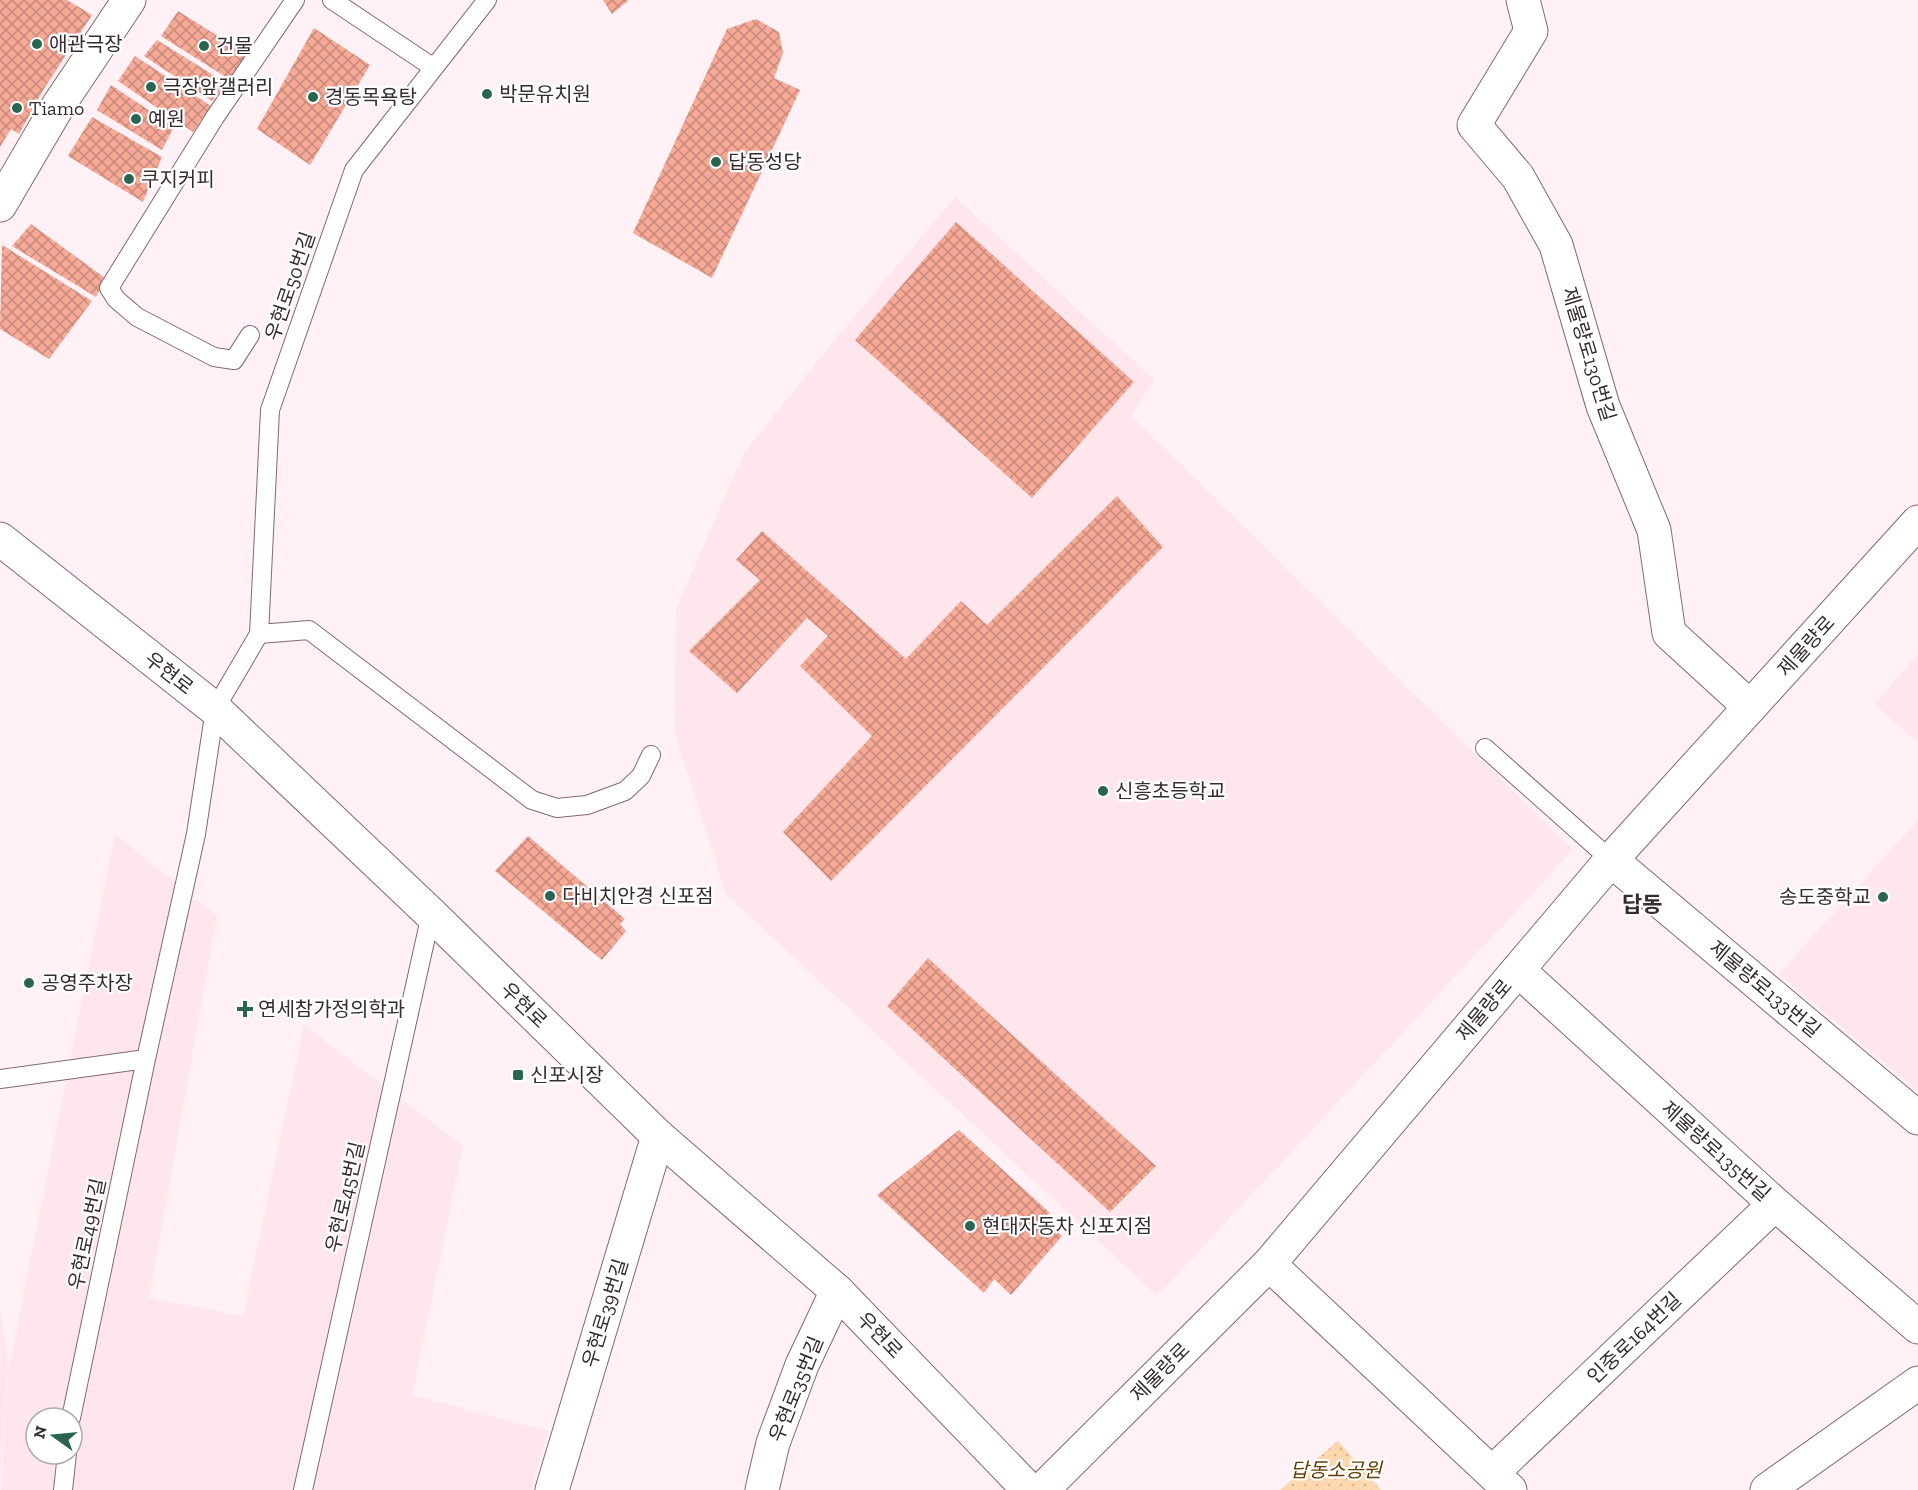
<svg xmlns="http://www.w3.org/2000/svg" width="1918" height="1490" font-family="'Zilla Slab','Noto Sans KR',serif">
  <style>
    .built { fill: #ffe6ec; fill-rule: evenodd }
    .grass { fill: url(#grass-dots) }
    .building { fill: url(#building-cross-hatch) }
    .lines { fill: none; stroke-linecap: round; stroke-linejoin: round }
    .lane-casing { stroke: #84686f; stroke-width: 20 }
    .street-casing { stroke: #84686f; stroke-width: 35 }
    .secondary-casing { stroke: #84686f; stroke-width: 35 }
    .lane { stroke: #fff; stroke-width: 18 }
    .street { stroke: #fff; stroke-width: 33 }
    .secondary { stroke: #fff; stroke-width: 33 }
    .poi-dot { fill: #296551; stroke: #fff; stroke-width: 2 }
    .labels { text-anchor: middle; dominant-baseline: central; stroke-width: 4.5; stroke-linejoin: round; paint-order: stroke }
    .poi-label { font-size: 20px; fill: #372b2e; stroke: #fff; text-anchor: start }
    .street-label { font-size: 20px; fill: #372b2e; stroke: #fff }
    .park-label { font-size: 20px; font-style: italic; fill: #653c00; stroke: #fff }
    .quarter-label { font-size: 22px; font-weight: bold; fill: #372b2e; stroke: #fff }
  </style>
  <defs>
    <pattern id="grass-dots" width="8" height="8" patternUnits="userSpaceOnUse" patternTransform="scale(1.5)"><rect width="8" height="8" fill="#fdd7ae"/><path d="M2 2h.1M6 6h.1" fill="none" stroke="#d9b996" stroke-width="1.8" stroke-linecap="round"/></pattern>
    <pattern id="building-cross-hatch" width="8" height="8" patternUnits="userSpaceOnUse" patternTransform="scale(1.5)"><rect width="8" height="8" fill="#f5a996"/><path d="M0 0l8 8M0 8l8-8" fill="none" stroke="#c78a7b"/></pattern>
  </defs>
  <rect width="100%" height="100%" fill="#fff1f5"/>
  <!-- built -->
  <path class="built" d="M955,197L1154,380L1131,416L1573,850L1157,1296L726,894L674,731L676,609L744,453L834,341Z
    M1918,654V742L1874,704Z
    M1918,820V1091L1779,974Z
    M115,834L217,916L149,1298L243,1316L304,1025L463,1146L412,1395L548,1431L531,1490H1L9,1367ZM36,1418H72V1454H36Z
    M0,1309L8,1361L0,1478Z"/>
  <!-- grass -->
  <path class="grass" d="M1338,1441L1381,1490H1280Z"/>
  <!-- building -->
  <path class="building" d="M0,0H67L92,15L42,92L19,134L11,129L0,147Z
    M603,0H629L612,14Z
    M178,11L248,55L229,79L161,36Z
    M756,19L779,32L783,53L774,78L800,90L712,278L633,233L727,29Z
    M314,28L370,65L310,165L257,129Z
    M157,40L226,83L212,101L144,56Z
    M135,56L211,106L193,132L118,81Z
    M111,85L174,127L162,150L97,110Z
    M92,117L162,157L143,202L68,156Z
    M956,222L1134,382L1032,498L855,340Z
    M31,224L105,278L96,297L12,246Z
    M2,245L92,301L49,359L0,329Z
    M1117,496L1163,547L831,881L783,832L872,736L800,666L828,636L807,618L737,693L689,651L760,580L736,560L762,531L906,659L961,601L987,625Z
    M528,836L625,919L620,924L626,931L602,960L495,871Z
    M928,958L1156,1166L1110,1212L887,1006Z
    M959,1130L1050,1213L1044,1219L1062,1236L1011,1295L994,1279L984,1293L877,1195Z"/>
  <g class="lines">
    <!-- lane casing -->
    <g class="lane-casing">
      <path id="lane" d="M332,0L434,68
        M250,335L234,360L214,357L137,317L116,299L109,288L215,117L295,0
        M259,634L270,410L354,170L487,0
        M1485,748L1611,860
        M0,1079L146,1059
        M71,1418L146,1059L196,834L215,709L259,634L309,630L532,800L557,808L587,805L625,791L641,776L651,755
        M63,1490L67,1454
        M303,1490L431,914"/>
    </g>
    <!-- street casing -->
    <g class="street-casing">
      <path id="street" d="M1523,0L1531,31L1474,125L1518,177L1556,245L1603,406L1654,530L1669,633L1750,707
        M1611,860L1918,1118
        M1518,970L1775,1204L1918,1327
        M1269,1264L1510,1490
        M1493,1472L1775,1204
        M552,1490L658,1136
        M762,1490L773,1443L802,1365L837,1291
        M1767,1490L1918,1383"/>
    </g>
    <!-- secondary casing -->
    <g class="secondary-casing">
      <path id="secondary" d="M0,205L58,106L129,0
        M0,539L215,709L431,914L658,1136L837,1291L1029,1490
        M1042,1490L1269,1264L1611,860L1918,522"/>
    </g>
    <!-- lane -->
    <use href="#lane" class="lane"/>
    <!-- street -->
    <use href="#street" class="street"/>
    <!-- secondary -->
    <use href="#secondary" class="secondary"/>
  </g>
  <!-- markers -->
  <g class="poi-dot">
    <circle cx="37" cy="44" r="6"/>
    <circle cx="204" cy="46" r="6"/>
    <circle cx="151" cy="87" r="6"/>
    <circle cx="487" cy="94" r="6"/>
    <circle cx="313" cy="97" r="6"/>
    <circle cx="17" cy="108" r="6"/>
    <circle cx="136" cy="119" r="6"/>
    <circle cx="716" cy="162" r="6"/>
    <circle cx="129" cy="179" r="6"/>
    <circle cx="1103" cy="791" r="6"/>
    <circle cx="550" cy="896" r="6"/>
    <circle cx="1883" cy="897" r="6"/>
    <circle cx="29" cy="983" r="6"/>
    <path d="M242 1000h6v6h6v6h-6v6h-6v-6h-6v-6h6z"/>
    <rect x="512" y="1069" width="12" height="12" rx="3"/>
    <circle cx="970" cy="1226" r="6"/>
  </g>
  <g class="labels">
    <!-- poi labels -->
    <g class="poi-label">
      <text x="49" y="44">애관극장</text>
      <text x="216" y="46">건물</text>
      <text x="163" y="87">극장앞갤러리</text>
      <text x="499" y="94">박문유치원</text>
      <text x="325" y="97">경동목욕탕</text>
      <text x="29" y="108">Tiamo</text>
      <text x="148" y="119">예원</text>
      <text x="728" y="162">답동성당</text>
      <text x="141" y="179">쿠지커피</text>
      <text x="1115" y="791">신흥초등학교</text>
      <text x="562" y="896">다비치안경 신포점</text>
      <text x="1871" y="897" text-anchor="end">송도중학교</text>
      <text x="41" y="983">공영주차장</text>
      <text x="258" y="1009">연세참가정의학과</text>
      <text x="530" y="1075">신포시장</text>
      <text x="982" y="1226">현대자동차 신포지점</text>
    </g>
    <!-- street labels -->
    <g class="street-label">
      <text transform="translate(290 286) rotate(-71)">우현로50번길</text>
      <text transform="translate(1589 354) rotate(73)">제물량로130번길</text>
      <text transform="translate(1806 646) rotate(-48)">제물량로</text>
      <text transform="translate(169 673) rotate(38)">우현로</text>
      <text transform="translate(1765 989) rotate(40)">제물량로133번길</text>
      <text transform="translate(524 1005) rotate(44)">우현로</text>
      <text transform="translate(1484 1010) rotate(-50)">제물량로</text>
      <text transform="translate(1716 1151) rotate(42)">제물량로135번길</text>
      <text transform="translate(345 1197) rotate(-77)">우현로45번길</text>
      <text transform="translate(87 1234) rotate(-78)">우현로49번길</text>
      <text transform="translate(605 1313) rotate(-73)">우현로39번길</text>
      <text transform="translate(880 1335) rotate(46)">우현로</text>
      <text transform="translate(1634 1338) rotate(-44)">인중로164번길</text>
      <text transform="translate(1160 1372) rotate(-45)">제물량로</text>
      <text transform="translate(796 1389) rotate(-68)">우현로35번길</text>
    </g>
    <!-- park labels -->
    <g class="park-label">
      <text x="1336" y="1470">답동소공원</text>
    </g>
    <!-- quarter labels -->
    <g class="quarter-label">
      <text x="1642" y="904">답동</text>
    </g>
  </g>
  <!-- north arrow -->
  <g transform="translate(54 1436) rotate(285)"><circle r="28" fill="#ffffff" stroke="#afaaab" stroke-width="1.5"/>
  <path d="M0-4.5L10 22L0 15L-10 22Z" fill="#296551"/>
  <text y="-9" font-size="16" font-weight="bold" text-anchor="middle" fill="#372b2e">N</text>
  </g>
</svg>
